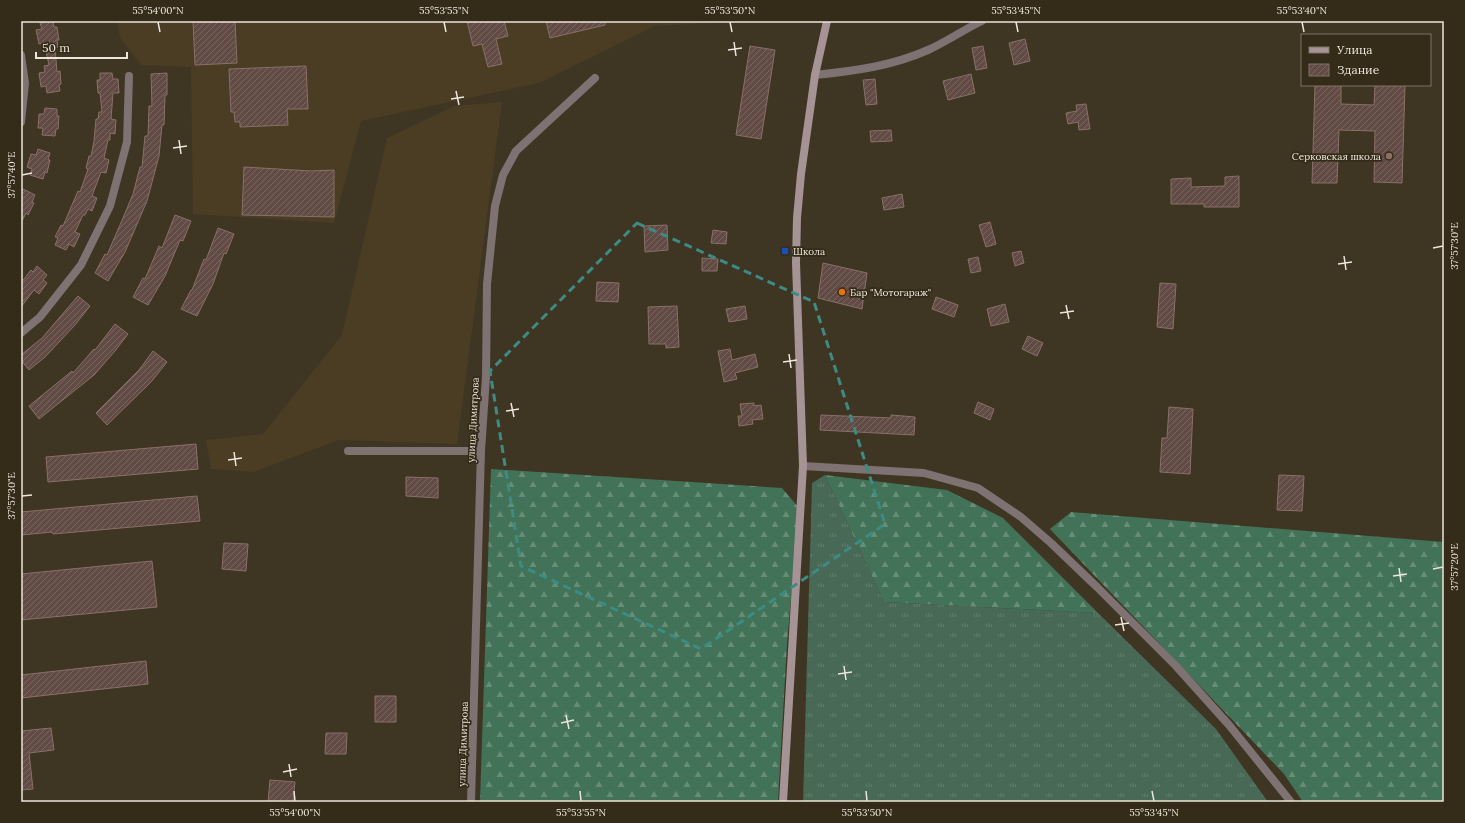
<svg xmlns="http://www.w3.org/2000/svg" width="1465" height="823" font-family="Lora,serif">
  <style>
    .built { fill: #4a3d24 }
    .grass { fill: url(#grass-tufts) }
    .forest { fill: url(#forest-firs) }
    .building { fill: url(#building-hatch); stroke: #897069 }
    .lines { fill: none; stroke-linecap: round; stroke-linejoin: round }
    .minor { stroke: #7e7273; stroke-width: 8 }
    .tertiary { stroke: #7e7273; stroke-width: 8 }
    .secondary { stroke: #a69395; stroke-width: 8 }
    .marked { fill: none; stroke: #3b8c84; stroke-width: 3; stroke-dasharray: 8 5; stroke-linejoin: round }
    .ticks { fill: none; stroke: #ece5da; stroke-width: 1.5 }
    .education-dot { fill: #8d6e63; stroke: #342b19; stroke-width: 1.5 }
    .transit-dot { fill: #1a4fb4; stroke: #342b19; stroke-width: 1.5 }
    .food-dot { fill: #e8710a; stroke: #342b19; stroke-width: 1.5 }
    .labels { text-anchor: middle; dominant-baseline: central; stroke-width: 3.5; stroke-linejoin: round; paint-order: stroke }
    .poi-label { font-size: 10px; fill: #ece5da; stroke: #342b19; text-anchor: start }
    .street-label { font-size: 10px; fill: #ece5da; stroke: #342b19 }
    .neatline { fill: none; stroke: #ece5da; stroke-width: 1.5 }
    .ticks-label { font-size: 10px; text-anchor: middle; fill: #ece5da }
  </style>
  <defs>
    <pattern id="grass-tufts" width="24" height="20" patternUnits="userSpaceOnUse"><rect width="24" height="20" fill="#476955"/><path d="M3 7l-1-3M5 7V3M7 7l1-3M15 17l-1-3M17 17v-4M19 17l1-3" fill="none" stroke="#627e6d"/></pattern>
    <pattern id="forest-firs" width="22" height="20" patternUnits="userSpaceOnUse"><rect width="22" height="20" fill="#427358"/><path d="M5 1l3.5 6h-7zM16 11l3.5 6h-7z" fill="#678d77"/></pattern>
    <pattern id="building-hatch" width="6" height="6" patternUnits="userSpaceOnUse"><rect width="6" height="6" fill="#614b44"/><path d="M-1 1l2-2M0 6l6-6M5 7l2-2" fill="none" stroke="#78655e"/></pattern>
  </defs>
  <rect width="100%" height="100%" fill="#3f3523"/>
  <!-- built -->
  <path class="built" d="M117,21H710V23L655,26L539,83L361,121L334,223L193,214L191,67L141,65L120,38Z
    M502,102L457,444L339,440L253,472L211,469L206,440L263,434L342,335L387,138L454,106Z"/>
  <!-- grass -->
  <path class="grass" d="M825,475L884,602L1098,613L1216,729L1268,802H803L812,483Z"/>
  <!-- forest -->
  <path class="forest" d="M491,469L782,488L799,508L787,643L778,802H480Z
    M825,475L947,490L1003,518L1098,613L884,602Z
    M1071,512L1444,542V802H1303L1284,774L1050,529Z"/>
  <!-- building -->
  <path class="building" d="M53,21L54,27H57L59,40H57L58,47L55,48L57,72L60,71L61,84L59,85L60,91L47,93L46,86L41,87L39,73L45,72L44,66L49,65L44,43L39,44L36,30L42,29L40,23Z
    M193,21H235L237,63L195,65Z
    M467,21H504L508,36L496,39L502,64L488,67L482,44L473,46Z
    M546,21H605V25L550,38Z
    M1025,39L1030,61L1014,65L1009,43Z
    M750,46L775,50L761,139L736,135Z
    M983,46L987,68L976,70L972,48Z
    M306,66L308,109H287L288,125L240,127V122H235L234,112H231L229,69Z
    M100,73H112L113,79H118L119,93H113L111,119L116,120L115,134L110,133V140H108L104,158L109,160L106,173L101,172L92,196L97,198L92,211L88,209L85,215H83L75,232L80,234L74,247L69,244L66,250L55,245L58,238L55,237L61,225L63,226L78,191L80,192L88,169L86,168L89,156H91L94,141L96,119H98L99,112H102L100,93H98L97,80H100Z
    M167,73V95H165L164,125H162L159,156L147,201L125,252L108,281L95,273L105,254L107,255L123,218L133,194L140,167H142L145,136H148L149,106H152L151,74Z
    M971,74L975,93L948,100L943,81Z
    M875,79L877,104L866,105L863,80Z
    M1315,85H1341V104L1374,105L1375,85H1405L1402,183L1374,182L1375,131L1339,130L1337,183H1312Z
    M1086,104L1090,129L1079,130L1078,122L1068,124L1066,113L1077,111L1076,105Z
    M45,108L57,109V116H59L58,129H56L55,136L42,135L43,128H38L39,114H44Z
    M891,130L892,141L871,142L870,131Z
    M38,149L50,153L48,160H50L47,173L45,172L43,179L30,175L32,169L27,167L31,154L36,155Z
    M244,167L311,171L334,170V217L242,215Z
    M1239,176V207H1204V204H1171V179L1191,178V187L1225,186V177Z
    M21,188L35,195L32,202L34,203L28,215L26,213L21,223Z
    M902,194L904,207L884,210L882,198Z
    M175,215L191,221L183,241L180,240L165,276L148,305L133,297L143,278L145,279L159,246L162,248Z
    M990,222L996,244L986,247L979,225Z
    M667,225L668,250L645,252L644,226Z
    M218,228L234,234L226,254L224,253L213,284L197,316L181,309L191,290H192L204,259L206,260Z
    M713,230L727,232L726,244L711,243Z
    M1021,251L1024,263L1015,266L1012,253Z
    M978,257L981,271L971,273L968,259Z
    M702,258L718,259L717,271H702Z
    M823,263L867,273L862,309L818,298Z
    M37,266L47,275L43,280L47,283L39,294L34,290L21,307V283L31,270L33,272Z
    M597,282L619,283L618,302L596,301Z
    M1160,283L1176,284L1173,329L1157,327Z
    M78,296L90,306L75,325L45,357L29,370L21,360V355L42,338Z
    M936,297L958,305L954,317L932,309Z
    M1005,304L1009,322L991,326L987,309Z
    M677,306L679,347L666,348V344H649L648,307Z
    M745,306L747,319L729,322L726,309Z
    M115,324L128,334L115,351L94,375L39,419L29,406L72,371L73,373L94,349L95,350Z
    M1028,336L1043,343L1037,356L1022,349Z
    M730,349L732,360L755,354L758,367L735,373L737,379L724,382L718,351Z
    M153,351L167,362L151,382L107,425L96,413L139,370Z
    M978,402L994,409L990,420L974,413Z
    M754,403V406L761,405L763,419L752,420L753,424L739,426L738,416H742L740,404Z
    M1169,407L1193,409L1190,474L1160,472L1162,438H1167Z
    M821,415L891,418V415L915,417L914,435L820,430Z
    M196,444L198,469L48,482L46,457Z
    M1279,475L1304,476L1302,511L1277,510Z
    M406,477L438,478V498L406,496Z
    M197,496L200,521L53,534L52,532L21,535V512Z
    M224,543L248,544L246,571L222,569Z
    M152,561L157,607L21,620V574Z
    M146,661L148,684L21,698V675Z
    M375,696H396V722H375Z
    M51,728L54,750L29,753L33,789L21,790V731Z
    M326,733H347L346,754H325Z
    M270,780L295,782L293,802H268Z"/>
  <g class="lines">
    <!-- minor -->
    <path class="minor" d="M21,55L25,83L21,122
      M815,75C854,71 892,66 928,50C946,42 963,30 982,21
      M21,333L40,317L81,265L110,206L127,142L129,76
      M348,451H481
      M471,802L481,451L486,377L487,284L495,206L503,175L516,151L595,78"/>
    <!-- tertiary -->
    <path class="tertiary" d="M803,466L924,473L978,488L1021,517L1051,543L1097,587L1176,666L1229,725L1291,802"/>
    <!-- secondary -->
    <path class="secondary" d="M783,802L803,466L796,263L797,218L801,174L815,75L827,21"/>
  </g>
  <!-- marked area -->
  <path class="marked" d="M637,223L814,302L885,524L701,649L521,566L490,371Z"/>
  <!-- ticks -->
  <path class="ticks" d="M158,22L160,32M444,22L446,32M730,22L732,32M1016,22L1018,32M1302,22L1304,32M734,42L736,56M728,50L742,48M456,91L459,105M451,99L464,97M179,140L181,154M173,148L187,146M22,175L32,173M1433,248L1443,246M1344,256L1346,270M1338,264L1352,262M1066,305L1069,319M1060,313L1074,311M789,354L791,368M783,362L797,360M511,403L514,417M506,411L519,409M234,452L236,466M228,460L242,458M22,496L32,495M1399,568L1401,582M1433,569L1443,567M1393,576L1407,574M1121,617L1124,631M1115,625L1129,623M844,666L846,680M838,674L852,672M566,715L569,729M561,723L574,720M289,764L291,777M283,772L297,769M294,791L295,801M580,791L581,801M866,791L867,801M1152,791L1154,801"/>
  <!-- markers -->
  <circle class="education-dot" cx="1389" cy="156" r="4"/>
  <rect class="transit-dot" x="781" y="247" width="8" height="8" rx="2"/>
  <circle class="food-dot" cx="842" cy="292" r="4"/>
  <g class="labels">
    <!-- poi labels -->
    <g class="poi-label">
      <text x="1381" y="156" text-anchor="end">Серковская школа</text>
      <text x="793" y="251">Школа</text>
      <text x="850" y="292">Бар "Мотогараж"</text>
    </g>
    <!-- street labels -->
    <g class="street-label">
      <text transform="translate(473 420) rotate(-87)">улица Димитрова</text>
      <text transform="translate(463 744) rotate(-88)">улица Димитрова</text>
    </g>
  </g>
  <!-- border -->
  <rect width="1465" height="823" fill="none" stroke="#342b19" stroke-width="44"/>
  <!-- legend -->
  <rect x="1301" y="34" width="130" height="52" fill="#342b19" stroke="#7e7566"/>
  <rect x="1309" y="47" width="20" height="6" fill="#a69395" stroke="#7e7566"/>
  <text x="1337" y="54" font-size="12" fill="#ece5da">Улица</text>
  <rect x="1309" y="64" width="20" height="12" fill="url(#building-hatch)" stroke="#7e7566"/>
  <text x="1337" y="74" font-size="12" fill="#ece5da">Здание</text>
  <!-- scale -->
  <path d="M36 52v6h91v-6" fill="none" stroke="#ece5da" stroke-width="2"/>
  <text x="42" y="52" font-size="12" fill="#ece5da" stroke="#342b19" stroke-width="3" paint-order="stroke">50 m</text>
  <rect x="22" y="22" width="1421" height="779" class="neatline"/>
  <g class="ticks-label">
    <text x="158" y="14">55°54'00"N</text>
    <text x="444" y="14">55°53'55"N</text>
    <text x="730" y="14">55°53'50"N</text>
    <text x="1016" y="14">55°53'45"N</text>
    <text x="1302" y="14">55°53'40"N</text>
    <text transform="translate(11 175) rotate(-90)" y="4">37°57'40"E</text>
    <text transform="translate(1454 246) rotate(-90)" y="4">37°57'30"E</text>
    <text transform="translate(11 496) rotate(-90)" y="4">37°57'30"E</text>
    <text transform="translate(1454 567) rotate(-90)" y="4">37°57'20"E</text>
    <text x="295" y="816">55°54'00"N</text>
    <text x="581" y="816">55°53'55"N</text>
    <text x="867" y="816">55°53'50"N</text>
    <text x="1154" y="816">55°53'45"N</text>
  </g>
</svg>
